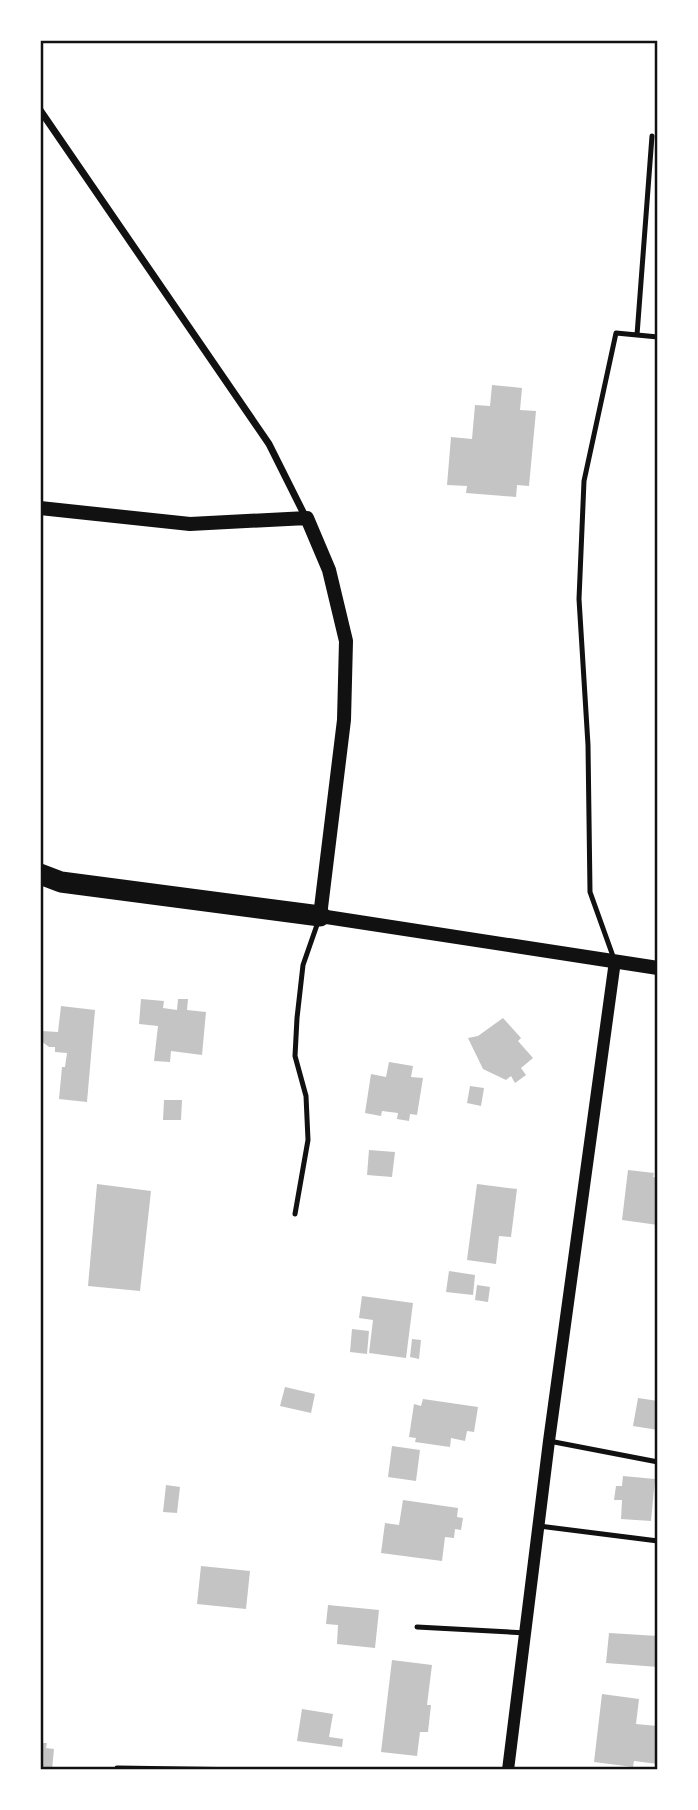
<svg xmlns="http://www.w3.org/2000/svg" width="698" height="1810" font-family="'Exo 2',sans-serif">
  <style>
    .building { fill: #c4c4c4 }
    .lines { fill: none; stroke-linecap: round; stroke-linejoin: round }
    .service { stroke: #111; stroke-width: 5 }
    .minor { stroke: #111; stroke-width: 7 }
    .tertiary { stroke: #111; stroke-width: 12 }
    .secondary { stroke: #111; stroke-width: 14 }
    .motorway { stroke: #111; stroke-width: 21 }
    .neatline { fill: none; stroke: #111; stroke-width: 2.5 }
  </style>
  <rect width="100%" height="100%" fill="#fff"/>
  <!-- building -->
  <path class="building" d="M492,385L522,388L520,410L536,411L529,486L517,485L516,497L466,493L467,486L447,485L451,437L472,439L475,405L490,406Z
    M141,999L164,1001L163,1008L177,1010L178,999H188L187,1010L206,1012L202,1055L171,1051L170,1062L154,1061L158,1026L139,1024Z
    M61,1006L95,1010L87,1102L59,1099L62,1067H65L67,1053L55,1052V1047H49L41,1041L42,1031L58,1032Z
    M503,1018L521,1038L518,1041L533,1058L521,1068L526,1075L515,1083L511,1076L506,1080L483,1069L468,1038L478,1036Z
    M389,1062L413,1066L411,1077L423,1078L417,1115L410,1114L409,1121L397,1119L398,1113L382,1111L381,1116L365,1113L371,1074L386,1077Z
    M470,1086L484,1088L481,1106L467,1103Z
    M164,1100H182L181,1120H163Z
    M369,1150L395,1152L392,1177L367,1175Z
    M628,1170L654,1173L653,1177L658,1178V1225L622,1220Z
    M97,1184L151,1191L140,1291L88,1286Z
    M477,1184L517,1189L511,1237L499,1236L496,1264L467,1260Z
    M449,1271L475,1275L473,1295L446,1292Z
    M477,1285L490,1287L488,1302L475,1300Z
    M362,1296L413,1303L406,1358L369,1353L373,1320L359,1318Z
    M352,1329L369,1331L367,1354L350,1352Z
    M412,1339L421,1340L419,1359L410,1357Z
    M285,1387L315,1394L311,1413L280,1406Z
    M638,1398L658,1401V1430L633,1426Z
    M423,1399L478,1407L474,1432L467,1431L465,1441L451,1438L450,1447L415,1442L416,1438L409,1437L414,1404L421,1406Z
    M392,1446L420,1450L416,1481L388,1477Z
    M623,1476L655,1479L651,1521L621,1519L622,1500H614L616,1486H622Z
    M166,1485L180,1487L177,1513L163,1512Z
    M403,1500L458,1508L457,1517L463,1518L461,1530L455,1529L454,1538L445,1537L442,1561L381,1553L385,1523L399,1525Z
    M201,1566L250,1571L246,1609L197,1604Z
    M328,1605L379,1610L375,1648L337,1644L338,1625L326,1624Z
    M609,1633L658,1636V1667L606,1663Z
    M392,1660L432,1665L427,1705H431L428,1732H420L417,1756L381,1752Z
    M602,1694L639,1699L636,1724L658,1726V1764L634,1761L633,1767L594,1762Z
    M302,1709L333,1714L329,1737L343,1739L342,1747L297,1741Z
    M40,1743H47L46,1748L54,1749L52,1770H40Z"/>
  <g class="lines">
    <!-- service -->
    <path class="service" d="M637,335L652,136
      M614,959L590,892L588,745L579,599L584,481L616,333L658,337
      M295,1214L308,1140L306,1096L295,1056L297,1018L303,965L318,922
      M549,1441L658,1462
      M539,1526L658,1541
      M417,1627L526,1633
      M117,1768L251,1770"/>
    <!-- minor -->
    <path class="minor" d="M40,110L269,444L306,518"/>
    <!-- tertiary -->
    <path class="tertiary" d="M508,1770L549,1441L615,961"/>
    <!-- secondary -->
    <path class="secondary" d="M40,508L190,524L307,518L329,570L346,641L344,720L320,916L658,968"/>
    <!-- motorway -->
    <path class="motorway" d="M40,874L61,882L320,916"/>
  </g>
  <!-- border -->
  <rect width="698" height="1810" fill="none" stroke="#ffffff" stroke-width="84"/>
  <rect x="42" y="42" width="614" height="1726" class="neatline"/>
</svg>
